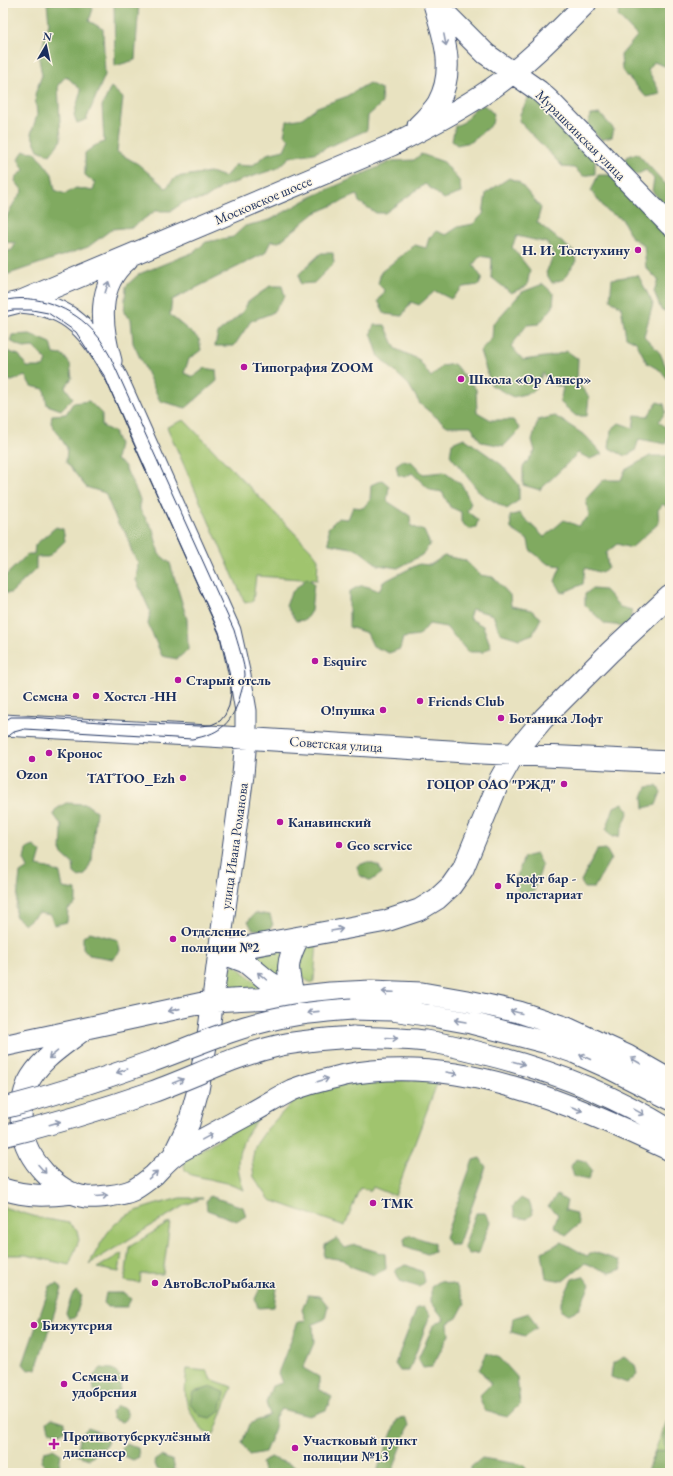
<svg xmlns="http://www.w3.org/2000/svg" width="673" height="1476" font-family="'EB Garamond',serif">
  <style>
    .green { fill: #a0c46e; stroke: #5e7a66 }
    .forest { fill: #80aa61; stroke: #4e6c60 }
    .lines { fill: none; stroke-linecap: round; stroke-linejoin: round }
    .secondary-casing { stroke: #3a4a6d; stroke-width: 23 }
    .secondary { stroke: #fff; stroke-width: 21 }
    .tram { stroke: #1b2f5e; stroke-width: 1 }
    .rail { stroke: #1b2f5e; stroke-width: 3; stroke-dasharray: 6 3; stroke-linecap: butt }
    .secondary-bridge-casing { stroke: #3a4a6d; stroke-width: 23; stroke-linecap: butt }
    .secondary-bridge { stroke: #fff; stroke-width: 21 }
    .oneway { stroke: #8d97ae }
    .poi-dot { fill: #b5179e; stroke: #fcf5e5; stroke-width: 1.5 }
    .labels { text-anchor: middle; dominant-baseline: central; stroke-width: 3; stroke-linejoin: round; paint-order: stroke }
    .street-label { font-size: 14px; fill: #1b2f5e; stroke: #fcf5e5 }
    .poi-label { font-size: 14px; font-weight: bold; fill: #1b2f5e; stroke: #fcf5e5; text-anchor: start }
  </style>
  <rect width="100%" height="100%" fill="#fcf5e5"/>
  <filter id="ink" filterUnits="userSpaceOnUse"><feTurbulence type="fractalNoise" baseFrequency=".025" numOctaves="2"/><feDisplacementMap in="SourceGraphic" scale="8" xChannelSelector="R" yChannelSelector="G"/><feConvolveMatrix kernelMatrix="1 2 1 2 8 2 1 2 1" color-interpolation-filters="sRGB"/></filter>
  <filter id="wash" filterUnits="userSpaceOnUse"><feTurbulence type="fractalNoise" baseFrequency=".012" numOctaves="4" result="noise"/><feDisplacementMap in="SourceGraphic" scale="16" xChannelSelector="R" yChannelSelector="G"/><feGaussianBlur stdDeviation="0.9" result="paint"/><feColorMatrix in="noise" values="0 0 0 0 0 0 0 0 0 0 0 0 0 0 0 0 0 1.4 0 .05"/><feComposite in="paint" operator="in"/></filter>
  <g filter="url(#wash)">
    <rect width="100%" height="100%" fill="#e8e2c0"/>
    <!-- green -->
    <path class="green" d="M184,420L312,551L318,559L317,580L256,576L253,601L245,603L167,427Z
      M317,943L314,980L313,983C291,978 296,947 317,943Z
      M283,949V981L273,976L251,953Z
      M234,964L265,990L226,992L229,970Z
      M398,1080L438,1081L395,1196L373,1187L371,1191L360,1187L345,1226L270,1200L254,1177L252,1161L255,1146L267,1129L300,1094L352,1083Z
      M264,1111C243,1138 230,1155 244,1190L226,1183L191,1175L185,1170L184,1165L186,1159Z
      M180,1198H203L185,1205L89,1264C96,1252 105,1234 114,1225C130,1209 159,1204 180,1198Z
      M3,1207L40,1218L69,1223L77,1231L79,1240L69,1265L26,1255H3Z
      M170,1222L163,1274H141L140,1283L125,1281L129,1247Z
      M122,1253L119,1272L97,1268Z
      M187,1369L207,1371L211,1379L232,1387L214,1434L204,1432C185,1407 183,1400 187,1369Z
      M670,1413V1473H646Z"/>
    <!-- forest -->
    <path class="forest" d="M47,3H89L93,9L89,21L103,29L105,75L86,120L77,123L74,115L81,90L66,76L58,85L61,140L50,155L38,150L31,134L37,115L35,94L42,75L39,59L49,23Z
      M114,3H139L135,60L115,66Z
      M625,3H647V6L652,9L658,8V3H670V16L664,22L670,28V68L654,62L648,70L661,94L646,97L622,70L621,55L637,36L618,16L619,9Z
      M369,83L381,89L382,103L368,116L367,130L314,153L290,157L278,168L224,186L205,199L184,202L171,211H155L133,227L112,229L88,247L3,276V252L12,250L16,243L4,242C0,223 12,204 23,191L15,181L16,177L24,170L18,159L24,151L35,152L52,174L55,190L65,194L76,188L93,191L95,183L85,175V153L94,146L104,142L102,106L111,87L123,98L117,152L138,164L166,188L176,177L210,172L225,177L235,165L252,166L267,154L284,150L289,139L284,135L287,121L302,118L317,107L345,97Z
      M530,95L543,99L550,117L562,123L571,138L584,145L595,160V174L583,176L574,168L563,167L519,121L520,114Z
      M484,105L494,114L492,124L471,142L457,145L452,141L455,126L464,122L474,109Z
      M600,114L614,129L612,137L601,140L587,125L591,115Z
      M637,153L670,189V211L652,191L654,179L646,170L636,175L625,165L626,157Z
      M421,154L444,162L460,182L461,193L444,199L425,184L385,213H376L359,202L357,195L315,213L279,242L271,241L265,253L172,300L170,315L199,339L201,350L189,359L184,373L193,377L205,368L216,370L217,381L186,408L160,401L133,343L131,319L124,313L126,286L139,274L194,252L206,242L233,237L245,226L270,220L311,197L392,161L414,160Z
      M598,175H611L636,205L647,206L670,230V312L661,310L654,291L658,280L646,268L644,245L632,238L622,219L607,211L591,191Z
      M509,178L519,182L541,208L537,222L574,252L576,261L564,279L552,283L546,273L554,254L547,243L517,236L512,247L530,270L527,286L511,293L491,277L492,258L480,256L473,265L482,278L479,285L463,287L451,299L435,291L419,305L411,302L402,316L385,314L378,301L385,291L378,284L381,272L415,245L426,248L429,238L436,231L446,235L458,227L473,224L483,214L486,193Z
      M321,253H333L334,263L314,283L300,284L299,274Z
      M638,275L653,304L644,336L660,353L666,367L670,369V382L661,371L647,363L636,342L626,337L621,307L610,300L612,279Z
      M543,284L554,294L553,307L539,324L527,325L511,346L523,360L552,356L567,351L578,359L577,382L589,397L587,416H576L560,402L563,387L551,384L543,373L533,392L513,397L491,385L480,351L492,338L493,324L522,292Z
      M270,286H282L285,296L272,313L251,321L234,346H215L218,333L242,313L248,302Z
      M374,325H385L396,349L418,359L431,377L442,366L454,364L476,389L477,412L491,420H513L520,429L504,446L481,442L471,426H447L420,404L409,385L379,357L371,333Z
      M30,334L51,343L54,354L63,355L70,364L72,378L65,387L73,398L61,410L47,405L44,389L31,386L25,376L12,381L3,379V350L19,355L27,367H43L47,361L33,347L24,348L10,341L12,335Z
      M89,401L102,414V426L114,432L119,444L116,460L124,465L140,499V510L153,529L159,554L170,563L187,619L188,650L177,659L162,656L148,624L150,611L136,580L138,562L132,553L126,533L118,524L105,493L86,487L66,462L67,448L51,423L52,415L66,414L73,403Z
      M657,402L664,404L666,412L659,421L668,430L666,444L639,439L635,451L625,456L609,448L611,430L619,423L633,428L635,415L648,416Z
      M555,416L586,436L602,454L590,459L578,453L540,490L523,485V467L535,451L532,440L538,420Z
      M464,438L502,465L519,485V500L507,509L480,493L450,455L452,443Z
      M650,456H670V510L663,504L658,510L659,523L631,548L617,544L606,553L608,567L602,573L585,568L583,584L562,593L555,581L561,566L548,564L530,550L528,540L511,529L510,516L519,513L544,537L564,520L578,526L589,516L586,499L603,480H621L625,470Z
      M403,460L412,462L423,474L444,472L462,485L471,503L467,511L478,520L476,527L469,529L461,522V512L450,507L442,492L430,490L412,473L405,477L398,475L396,465Z
      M382,480L389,486L387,501L410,516L411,526L424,531L430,544L422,555L398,568L378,565L357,549L329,544L328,528L338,518L348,519L353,507L363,508L370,500L371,485Z
      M56,527L63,529L65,541L48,557H36V569L11,593H3V578L28,554H34L35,545Z
      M444,556L465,560L480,575L493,577L510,595L511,606L531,610L541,618L533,634L519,639L500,633L493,615L472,609L469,618L483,626L491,647L483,652H468L446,627L429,624L419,636L403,638L400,649L389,653L373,646L367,633L349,627V592C362,583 364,585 379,591L383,582L419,564L430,565Z
      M307,578L314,583L311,611L305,620L296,621L286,606L291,593Z
      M592,589L605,590L620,607L632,610L630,621L624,626L605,624L585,605V594Z
      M657,786L661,792L656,805L644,808L643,797L647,787Z
      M66,803L86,804L96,811L92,860L85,875L79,877L74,873L73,864L61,853L62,826L54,815L55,810Z
      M623,803L629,811L619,836L612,837L606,830L614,807Z
      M34,846L41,852L37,866L48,868L60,873L63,888L76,890V903L68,909L67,922L54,925L51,915L38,913L25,924L15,916L20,873L28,868L24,860L26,849Z
      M606,849L611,858L594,888H584L581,881L597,850Z
      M536,854L542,866L534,891L522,896L514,884L524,857Z
      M367,862L379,866L382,873L371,881L359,875L357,866Z
      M255,913L270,915L273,925L267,931L252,929L248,921Z
      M90,932L118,940L120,951L113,959L89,955L83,948V937Z
      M480,1158L486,1167L458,1245H450L445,1237L473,1160Z
      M576,1159L585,1161L592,1170L588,1180L574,1177L571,1166Z
      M557,1195L567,1201L565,1210L575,1213L579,1224L566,1235L554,1226L558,1214L548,1207Z
      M210,1196L243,1207L246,1216L237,1221L207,1210L206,1201Z
      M521,1198L530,1203L533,1214L527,1219L515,1217L513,1206Z
      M476,1213H485L490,1222L479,1253L469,1254L464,1247Z
      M409,1235L434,1243V1251L427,1254L405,1246L404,1239Z
      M337,1238L345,1248L355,1245L385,1254L386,1269L374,1275L350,1266L344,1260L324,1257L325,1245Z
      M562,1242L587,1256L594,1252L620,1261L622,1269L610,1273L585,1263L563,1281L546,1278L542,1252Z
      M406,1265L423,1272L425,1282L419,1287L400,1281L395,1270Z
      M583,1276L590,1285L579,1309L569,1314L561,1311V1302L572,1279Z
      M271,1281L277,1289L274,1307L258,1308L255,1299L262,1284Z
      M440,1281L456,1285L465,1303L457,1318L448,1323L449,1335L432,1367L423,1368L418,1359L433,1326L444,1319L431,1302V1287Z
      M58,1284L62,1289L36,1369L28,1370L23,1364L50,1286Z
      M76,1291L82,1296L75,1318L69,1319L66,1313L72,1295Z
      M106,1293H124L131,1299L127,1307H108L104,1303Z
      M308,1295L320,1296L328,1306L325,1319L313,1324L314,1343L303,1368L319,1377V1389L332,1397L326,1410L309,1416L281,1409L275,1417V1428L265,1452L249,1455L242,1443L249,1424L270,1415L266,1403L272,1386L282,1383L278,1373L298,1322L306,1321L302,1310Z
      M424,1307L430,1315L409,1371H400L395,1364L417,1308Z
      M529,1313L537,1328L525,1336L511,1332L513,1318Z
      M487,1353L500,1358L517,1377L520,1404L507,1417L485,1411L479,1396L491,1384L479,1369Z
      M624,1357L635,1365L637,1374L627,1383L611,1377L613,1363Z
      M101,1368L112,1369L122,1378L119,1393L110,1397L94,1391L92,1377Z
      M212,1387L225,1393L220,1411L211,1418L200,1416L190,1403L193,1392Z
      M117,1406L126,1409L128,1417L122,1422L113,1419L111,1412Z
      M404,1417L409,1425L392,1473H376L397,1420Z
      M670,1417V1473H648L655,1452L665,1450L663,1436Z
      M52,1418L65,1422V1430L60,1434L49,1430L47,1422Z
      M88,1428L108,1435L107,1445L90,1459L77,1455L81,1434Z
      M126,1444L138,1448L139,1457L133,1460L124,1456L122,1449Z
      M53,1449L61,1454L59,1467L48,1469L41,1462L44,1451Z
      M161,1456L173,1461L175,1470L167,1473L157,1469L154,1461Z
      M270,1457L313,1473H267L263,1471L261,1463Z
      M482,1458L524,1465L528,1473H471V1467Z"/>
  </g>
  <g filter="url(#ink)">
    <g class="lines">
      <!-- secondary casing -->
      <g class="secondary-casing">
        <path id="secondary" d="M435,3L486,54L539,91L549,100L670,225
          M418,126C425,119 433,111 438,103C456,70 444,37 434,4
          M19,302C75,305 91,335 117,378L230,631L240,676L246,711V738L243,775L219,952L209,1029L198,1090L189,1123L173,1156
          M3,306L19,302L392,145C425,128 459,111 491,89C526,65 556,33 586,3
          M111,361C101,326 96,285 127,260
          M3,725L209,736L482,753L670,762
          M219,952L386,921L419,910L437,899L451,886L463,869L500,779L514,754L544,718L610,652L670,596
          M219,952L245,962L268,981L294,997
          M294,997C287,970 285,963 299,937
          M352,1009L392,1010L432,1016L471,1023L544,1042L573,1052L609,1068L670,1099
          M83,1030C63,1046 39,1060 28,1083C22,1097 20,1115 22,1130C26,1159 57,1193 86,1197C97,1198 123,1195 133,1190C140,1186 148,1180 154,1175C162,1167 169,1158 179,1152C203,1139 227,1126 251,1113C264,1106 278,1097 292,1090C309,1083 328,1079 345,1075C459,1053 569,1103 670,1150
          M353,1037C377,1038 402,1038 426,1041C446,1044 466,1049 485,1054C551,1070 612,1094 670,1130
          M3,1046L212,1001L294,997L330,993L371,991L422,993L473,1002L519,1012L567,1028L628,1056L670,1080
          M3,1189C29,1197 46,1196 73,1193"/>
      </g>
      <!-- secondary -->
      <use href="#secondary" class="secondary"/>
      <!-- tram -->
      <path class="tram" d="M3,301C34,292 74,308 95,333C101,339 105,348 110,356L234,630C237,641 245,665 245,675C244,684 241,692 239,700C230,726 218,734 192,739L25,729L14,732L3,740
        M3,312L13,310H32L48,313L63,323L76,332L105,377L127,429L219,632L227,663L231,681V693L229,706L225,715L220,721L211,725L200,726L115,723L29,717H11L3,722"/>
      <!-- rail -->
      <path class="rail" d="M3,22L6,3"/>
      <!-- secondary-bridge casing -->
      <g class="secondary-bridge-casing">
        <path id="secondary-bridge" d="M3,1108C53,1096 102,1079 150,1062C191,1047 231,1029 274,1019C299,1013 325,1011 352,1009
          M3,1136C53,1124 103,1109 152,1092C194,1077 234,1056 277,1046C302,1040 328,1039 353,1037"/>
      </g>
      <!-- secondary-bridge -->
      <use href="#secondary-bridge" class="secondary-bridge"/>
    </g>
    <!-- one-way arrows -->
    <defs><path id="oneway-shaft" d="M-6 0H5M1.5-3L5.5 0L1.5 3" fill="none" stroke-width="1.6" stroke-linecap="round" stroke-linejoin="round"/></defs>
    <g class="oneway">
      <use href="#oneway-shaft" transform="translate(445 40) rotate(79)"/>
      <use href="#oneway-shaft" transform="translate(107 287) rotate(-72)"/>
      <use href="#oneway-shaft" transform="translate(337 930) rotate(-10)"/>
      <use href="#oneway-shaft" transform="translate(262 976) rotate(-140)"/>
      <use href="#oneway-shaft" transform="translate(388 992) rotate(-178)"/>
      <use href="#oneway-shaft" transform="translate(174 1010) rotate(167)"/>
      <use href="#oneway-shaft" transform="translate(313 1012) rotate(174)"/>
      <use href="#oneway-shaft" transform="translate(516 1012) rotate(-166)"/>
      <use href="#oneway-shaft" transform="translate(460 1021) rotate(-170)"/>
      <use href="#oneway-shaft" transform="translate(392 1038) rotate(4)"/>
      <use href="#oneway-shaft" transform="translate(53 1055) rotate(140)"/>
      <use href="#oneway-shaft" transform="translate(585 1057) rotate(-156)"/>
      <use href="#oneway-shaft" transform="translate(636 1061) rotate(-150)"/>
      <use href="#oneway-shaft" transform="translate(519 1063) rotate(15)"/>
      <use href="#oneway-shaft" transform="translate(122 1071) rotate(161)"/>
      <use href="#oneway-shaft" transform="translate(452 1073) rotate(10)"/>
      <use href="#oneway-shaft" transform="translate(323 1080) rotate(-17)"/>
      <use href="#oneway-shaft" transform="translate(178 1081) rotate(-22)"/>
      <use href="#oneway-shaft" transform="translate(577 1109) rotate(21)"/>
      <use href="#oneway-shaft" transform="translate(639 1112) rotate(29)"/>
      <use href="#oneway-shaft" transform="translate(55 1123) rotate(-16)"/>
      <use href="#oneway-shaft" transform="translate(207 1137) rotate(-29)"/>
      <use href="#oneway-shaft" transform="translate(42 1169) rotate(48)"/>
      <use href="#oneway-shaft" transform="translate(153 1175) rotate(-41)"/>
      <use href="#oneway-shaft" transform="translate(102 1196) rotate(-5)"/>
    </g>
  </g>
  <!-- markers -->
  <g class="poi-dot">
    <circle cx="638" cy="250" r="4"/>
    <circle cx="244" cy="367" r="4"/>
    <circle cx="461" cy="379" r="4"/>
    <circle cx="315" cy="661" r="4"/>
    <circle cx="178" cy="680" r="4"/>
    <circle cx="76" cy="696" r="4"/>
    <circle cx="96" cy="696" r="4"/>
    <circle cx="420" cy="701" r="4"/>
    <circle cx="383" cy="710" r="4"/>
    <circle cx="501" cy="718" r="4"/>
    <circle cx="49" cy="753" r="4"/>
    <circle cx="32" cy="759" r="4"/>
    <circle cx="183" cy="778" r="4"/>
    <circle cx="564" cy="784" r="4"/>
    <circle cx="280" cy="822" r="4"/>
    <circle cx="339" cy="845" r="4"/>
    <circle cx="498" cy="886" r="4"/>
    <circle cx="173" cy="939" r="4"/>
    <circle cx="373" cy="1203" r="4"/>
    <circle cx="155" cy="1283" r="4"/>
    <circle cx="34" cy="1325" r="4"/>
    <circle cx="64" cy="1384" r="4"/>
    <path d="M52 1438h4v4h4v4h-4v4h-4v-4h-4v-4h4z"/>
    <circle cx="295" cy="1448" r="4"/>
  </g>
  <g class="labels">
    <!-- street labels -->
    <g class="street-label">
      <text transform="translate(581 135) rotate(45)">Мурашкинская улица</text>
      <text transform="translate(263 200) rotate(-23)">Московское шоссе</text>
      <text transform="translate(336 744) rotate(4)">Советская улица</text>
      <text transform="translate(234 846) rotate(-82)">улица Ивана Романова</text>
    </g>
    <!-- poi labels -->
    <g class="poi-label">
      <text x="630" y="250" text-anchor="end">Н. И. Толстухину</text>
      <text x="252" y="367">Типография ZOOM</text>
      <text x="469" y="379">Школа «Ор Авнер»</text>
      <text x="323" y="661">Esquire</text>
      <text x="186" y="680">Старый отель</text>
      <text x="68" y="696" text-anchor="end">Семена</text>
      <text x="104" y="696">Хостел -НН</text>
      <text x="428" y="701">Friends Club</text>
      <text x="375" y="710" text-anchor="end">О!пушка</text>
      <text x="509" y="718">Ботаника Лофт</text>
      <text x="57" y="753">Кронос</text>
      <text x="32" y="774" text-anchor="middle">Ozon</text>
      <text x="175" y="778" text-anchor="end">TATTOO_Ezh</text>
      <text x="556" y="784" text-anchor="end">ГОЦОР ОАО "РЖД"</text>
      <text x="288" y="822">Канавинский</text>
      <text x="347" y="845">Geo service</text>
      <text x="506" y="878">Крафт бар -<tspan x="506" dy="16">пролетариат</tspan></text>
      <text x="181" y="931">Отделение<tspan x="181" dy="16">полиции №2</tspan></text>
      <text x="381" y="1203">ТМК</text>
      <text x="163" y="1283">АвтоВелоРыбалка</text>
      <text x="42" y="1325">Бижутерия</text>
      <text x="72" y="1376">Семена и<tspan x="72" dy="16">удобрения</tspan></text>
      <text x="63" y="1436">Противотуберкулёзный<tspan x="63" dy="16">диспансер</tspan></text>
      <text x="303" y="1440">Участковый пункт<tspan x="303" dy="16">полиции №13</tspan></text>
    </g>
  </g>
  <!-- margin -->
  <rect width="673" height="1476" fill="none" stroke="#fcf5e5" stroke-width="16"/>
  <!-- north arrow -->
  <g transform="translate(46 46) rotate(9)" stroke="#fcf5e5" stroke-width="3" paint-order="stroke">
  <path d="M0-3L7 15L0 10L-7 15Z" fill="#1b2f5e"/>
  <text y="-6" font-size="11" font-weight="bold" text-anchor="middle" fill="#1b2f5e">N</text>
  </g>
</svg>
